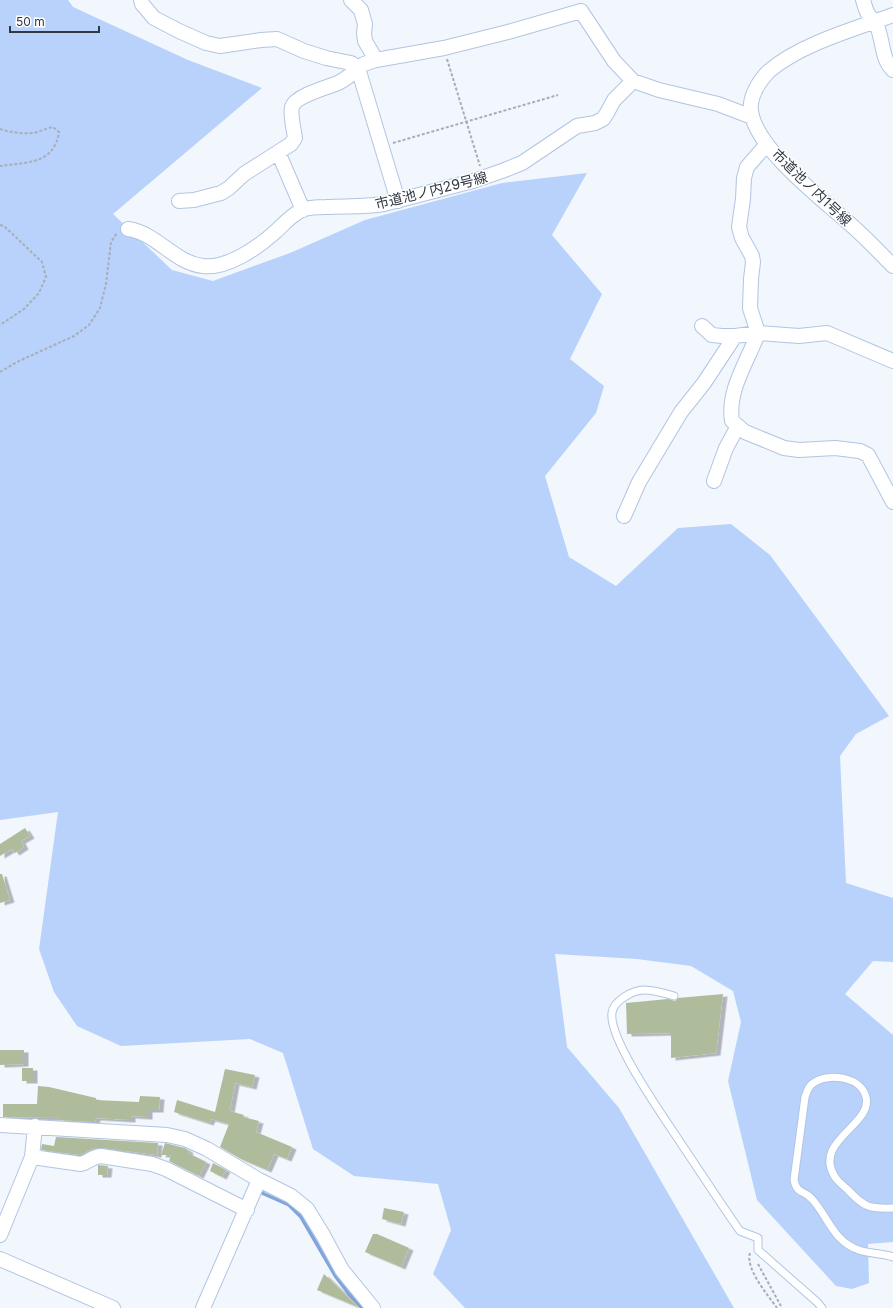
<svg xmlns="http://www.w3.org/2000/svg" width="893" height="1308" font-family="Inter,'Noto Sans JP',sans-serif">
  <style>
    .green { fill: #b8d2fb }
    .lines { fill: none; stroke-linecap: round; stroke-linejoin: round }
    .stream { stroke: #80a5dc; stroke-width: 3.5 }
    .building { fill: #afbc9b; filter: url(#shadow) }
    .service-casing { stroke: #b1c5e2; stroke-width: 9 }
    .minor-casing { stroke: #b1c5e2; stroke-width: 16 }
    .path { stroke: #a8adb6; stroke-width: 2; stroke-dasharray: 3 2; stroke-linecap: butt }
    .service { stroke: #fff; stroke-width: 7 }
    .minor { stroke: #fff; stroke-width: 14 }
    .labels { text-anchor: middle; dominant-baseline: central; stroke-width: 3; stroke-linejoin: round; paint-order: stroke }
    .street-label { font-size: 14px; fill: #303843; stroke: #fff }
  </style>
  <defs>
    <filter id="shadow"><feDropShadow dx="4.5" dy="2.5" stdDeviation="0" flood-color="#0004"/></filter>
  </defs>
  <rect width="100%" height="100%" fill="#f2f6fd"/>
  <!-- green -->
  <path class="green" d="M0,0H68L73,7L188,60L262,88L113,214L172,270L213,281L290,253L365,220L502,183L587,173L552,235L602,294L570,359L604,386L596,413L545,476L569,557L616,586L678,528L731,524L770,555L889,716L856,734L840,756L846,883L893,898V962L873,961L845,994L893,1035V1242L868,1244L869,1283L852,1289L836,1286L757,1200L728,1081L741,1022L733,991L691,966L637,959L555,954L567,1047L619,1108L734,1308H465L433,1274L451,1230L438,1184L354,1176L313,1149L283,1053L250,1039L121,1046L77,1026L54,992L39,949L58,812L0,820Z"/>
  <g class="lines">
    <!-- stream -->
    <path class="stream" d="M262,1193L289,1205L301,1217L336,1277L349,1294L362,1307"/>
  </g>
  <!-- building -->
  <path class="building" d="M25,828L30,836L21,841L24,847L15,853L12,849L0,856V844Z
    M0,874H2L10,900L0,903Z
    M723,994L716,1053L671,1058V1033L627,1034L626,1003L668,999L675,1001L678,998Z
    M0,1050H24V1064L0,1065Z
    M22,1068H33V1081H22Z
    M225,1069L255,1075L252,1087L235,1083L230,1111L244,1115L243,1117L259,1121L256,1132L292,1147L287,1159L274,1154L267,1170L241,1159L220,1147L229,1124L211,1119L209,1123L174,1112L177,1100L215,1112Z
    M38,1086L49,1087L96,1098V1100L139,1102L140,1096L160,1097L159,1110H148V1117L131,1116V1120L96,1118L95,1122L58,1120L59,1118L3,1117V1104H37Z
    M56,1137L158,1143L157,1155L102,1148L92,1149L80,1155L41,1150L42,1144L54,1146Z
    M165,1143L185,1148L189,1151L188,1153L206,1162L199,1176L169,1161L171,1155H161Z
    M213,1163L226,1170L222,1177L210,1171Z
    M98,1165L108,1166L107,1175H98Z
    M384,1208L404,1212L401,1224L382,1219Z
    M373,1234H377L409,1248L401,1267L365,1252Z
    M324,1274L358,1307L317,1290Z"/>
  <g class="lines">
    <!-- service casing -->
    <g class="service-casing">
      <path id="service" d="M674,996C664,993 654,990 644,990C633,990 613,1001 612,1013C608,1040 668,1123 684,1148C703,1176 721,1204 740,1231L758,1238V1250L817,1302L822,1308
        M893,1208C869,1209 864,1207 848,1190C844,1186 838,1182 835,1177C812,1141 873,1125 866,1097C861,1076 827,1072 812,1084C808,1087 807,1092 805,1097L794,1180C797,1195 805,1190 812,1199C829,1218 833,1241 859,1250C870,1254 882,1253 893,1257"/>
    </g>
    <!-- minor casing -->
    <g class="minor-casing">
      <path id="minor" d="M141,0L142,4L154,18L179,31L206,43L220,46L261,40L277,39L304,51L326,58L351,63L358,68L364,64L376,60L365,41L364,33L365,24L361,10L351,0
        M863,0C865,6 866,13 871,18C872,20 874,20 875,22C884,37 880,58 893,70
        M893,15C854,29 801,44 769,71C759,81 749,97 751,111C756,149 822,199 850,224C865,237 879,252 893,266
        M376,60L444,48L508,32L581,11L614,61L633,81L659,90L718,104L752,117
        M767,144L747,167L744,178L743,199L739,227L742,238L752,256L753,262L751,279L750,308L758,333C748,361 727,390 732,421L745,432L784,448L799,450L835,448L860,451L868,455L893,502
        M278,152L303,210
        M179,201L194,200L221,193L229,188L244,174L291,144L295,138C294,130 290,115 292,107C295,96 328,87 338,83C346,79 352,74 358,68L398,201
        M128,229C157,233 174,263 203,266C227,269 257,248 274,233C283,225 291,215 302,210C309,207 319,207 326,207C346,206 365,207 384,204L473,181L502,171L522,163L577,126L595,123L603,119L607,113L614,100L633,81
        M702,326L712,335L722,336H735L758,333L799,336L827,333L893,361
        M714,481L726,448L738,426
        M624,516L639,482L681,412L704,383L735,336
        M0,1125L167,1135L185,1139L207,1149L259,1180L291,1196L307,1209L323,1235L342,1270L373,1308
        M32,1157L81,1164C90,1162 90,1157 101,1156L152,1164L166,1169L247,1210
        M0,1235L32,1157L35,1126
        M0,1259L113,1308
        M203,1308L259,1180"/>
    </g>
    <!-- path -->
    <path class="path" d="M447,59L480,166
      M0,129C9,132 22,134 32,133C38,133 46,128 53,127L59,132C54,165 26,162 0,166
      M393,143L558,95
      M0,225L4,226L42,262L46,277L39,293L24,309L0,325
      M0,372L19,361L74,336L89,325L100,308L106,284L111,242L117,233
      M750,1253C745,1269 768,1295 777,1308
      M758,1264L782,1308"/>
    <!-- service -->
    <use href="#service" class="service"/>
    <!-- minor -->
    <use href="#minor" class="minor"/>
  </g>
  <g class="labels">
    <!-- street labels -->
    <g class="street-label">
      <text transform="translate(812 187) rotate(44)">市道池ノ内1号線</text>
      <text transform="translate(431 190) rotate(-14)">市道池ノ内29号線</text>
    </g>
  </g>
  <!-- scale -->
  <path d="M10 26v6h89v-6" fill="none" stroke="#303843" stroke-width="2"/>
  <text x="16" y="26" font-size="12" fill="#303843" stroke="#ffffff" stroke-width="3" paint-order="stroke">50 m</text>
</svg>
